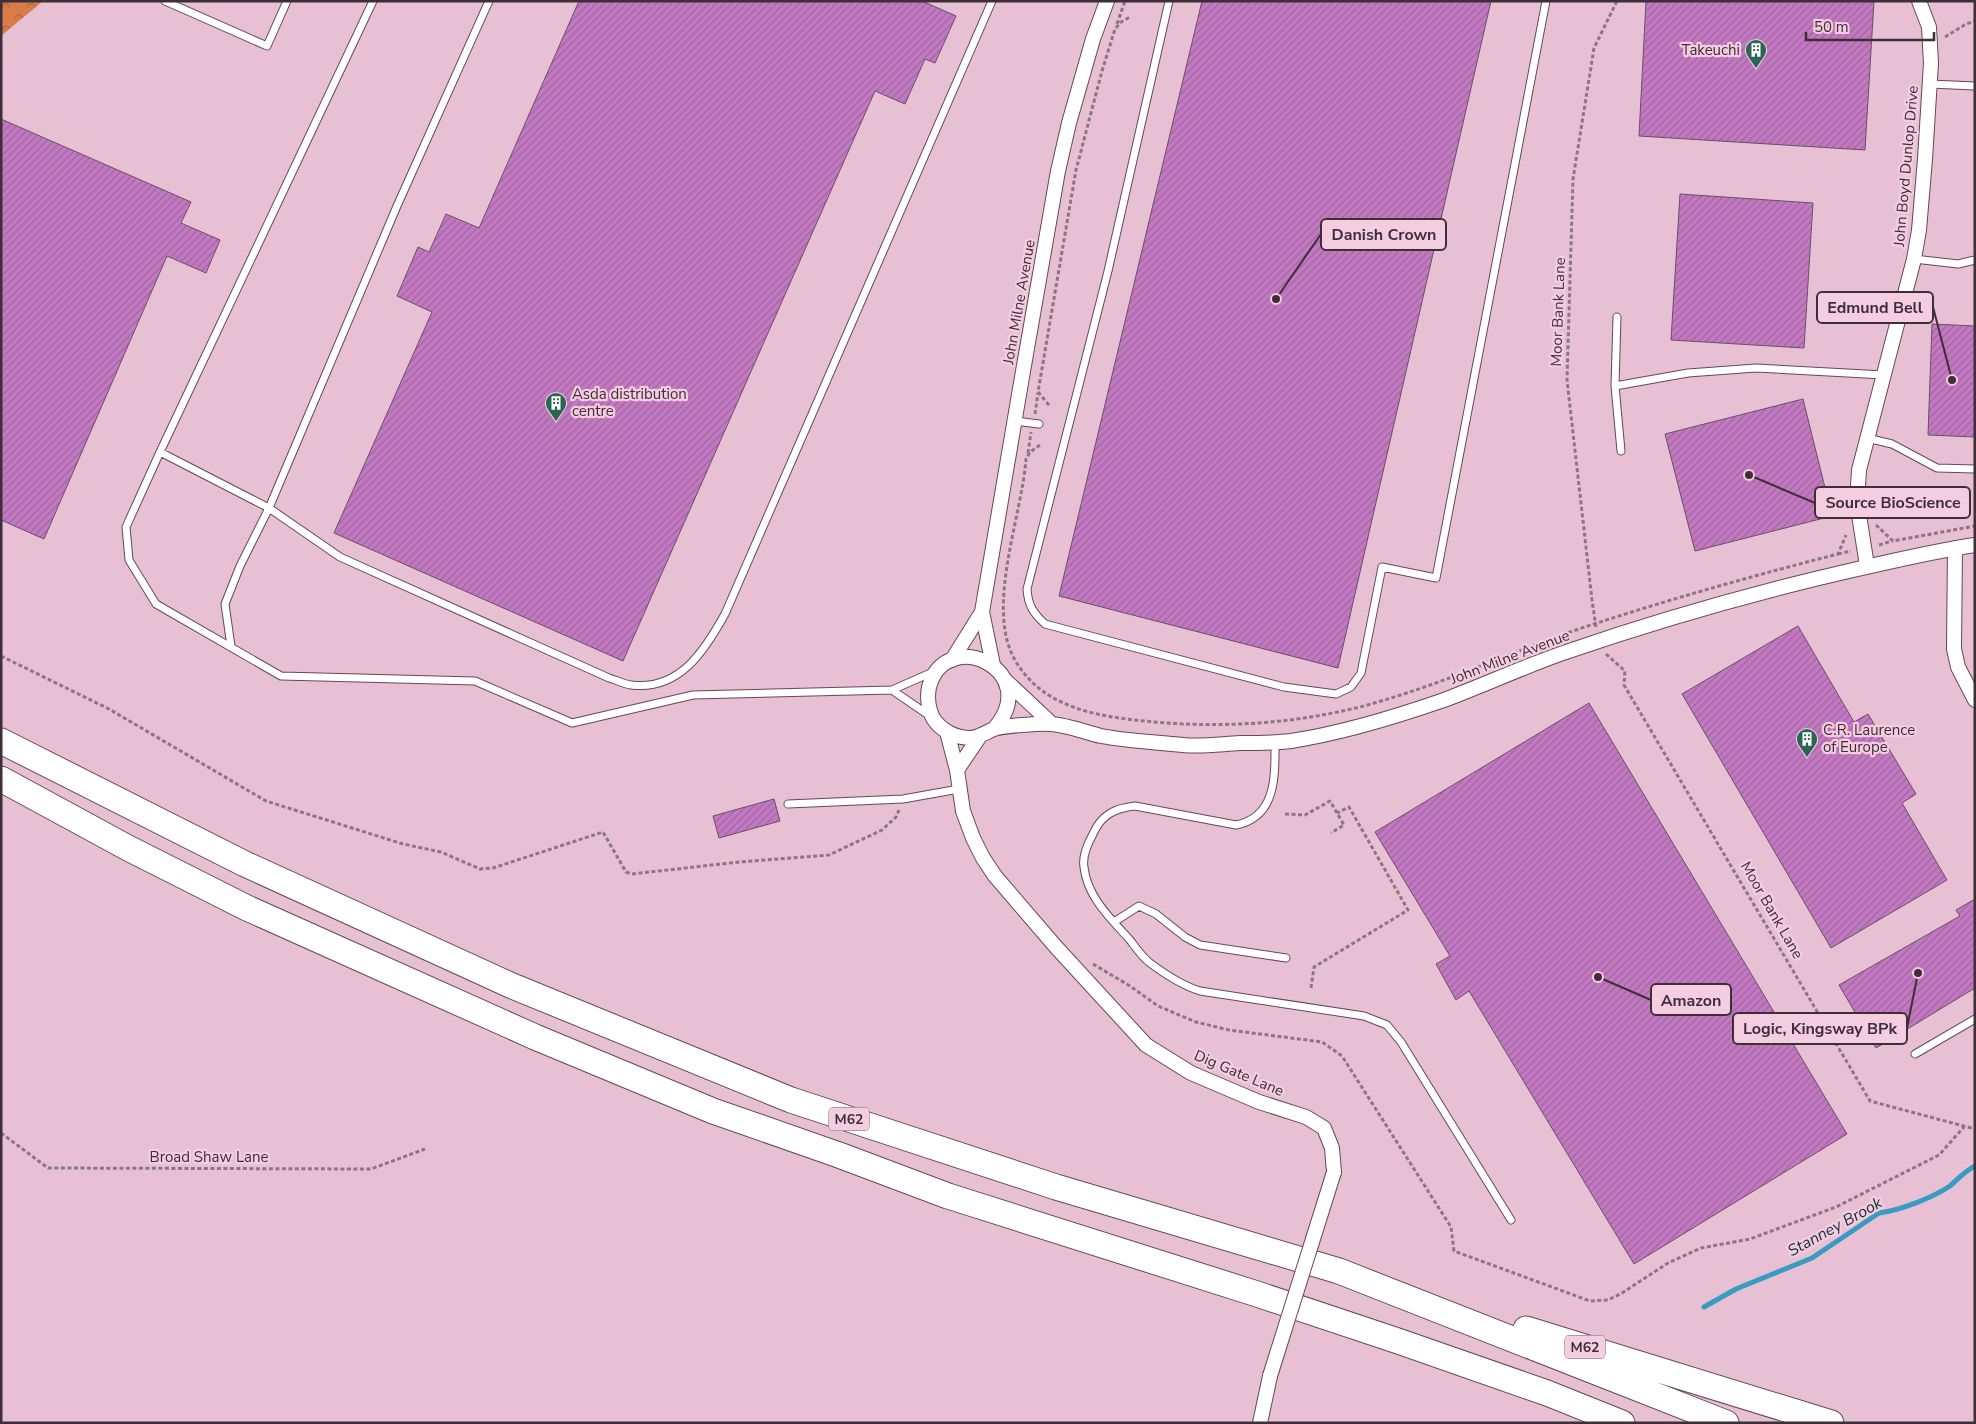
<svg xmlns="http://www.w3.org/2000/svg" width="1976" height="1424" font-family="'Nunito Sans',sans-serif">
  <style>
    .forest { fill: url(#forest-crowns) }
    .lines { fill: none; stroke-linecap: round; stroke-linejoin: round }
    .stream { stroke: #389bc1; stroke-width: 5 }
    .building { fill: url(#building-hatch); stroke: #684f67 }
    .lane-casing { stroke: #674757; stroke-width: 9 }
    .street-casing { stroke: #674757; stroke-width: 16 }
    .highway-casing { stroke: #674757; stroke-width: 27 }
    .path { stroke: #8f7582; stroke-width: 3; stroke-dasharray: 4 2.5; stroke-linecap: butt }
    .lane { stroke: #fff; stroke-width: 7 }
    .street { stroke: #fff; stroke-width: 14 }
    .highway { stroke: #fff; stroke-width: 25 }
    .street-bridge-casing { stroke: #674757; stroke-width: 16; stroke-linecap: butt }
    .street-bridge { stroke: #fff; stroke-width: 14 }
    .labels { text-anchor: middle; dominant-baseline: central; stroke-width: 4.5; stroke-linejoin: round; paint-order: stroke }
    .shield { fill: #f5cde0; stroke: #755e6a; stroke-width: 1 }
    .shield-label { font-size: 14px; font-weight: bold; fill: #3e2f37 }
    .poi-label { font-size: 15px; fill: #3e2f37; stroke: #f5cde0; text-anchor: start }
    .street-label { font-size: 15px; fill: #3e2f37; stroke: #f5cde0 }
    .water-label { font-size: 16px; font-style: italic; fill: #172d36; stroke: #f5cde0 }
    .leader { fill: none; stroke: #3e2f37; stroke-width: 2 }
    .callout-dot { fill: #3e2f37; stroke: #f5cde0; stroke-width: 2 }
    .callout { fill: #f5cde0; stroke: #3e2f37; stroke-width: 2 }
    .callout-label { font-size: 16px; text-anchor: middle; font-weight: bold; fill: #3e2f37 }
  </style>
  <defs>
    <pattern id="forest-crowns" width="20" height="18" patternUnits="userSpaceOnUse" patternTransform="scale(1.25)"><rect width="20" height="18" fill="#d87c4a"/><path d="M2 6a3 3 0 1 1 6 0M12 15a3 3 0 1 1 6 0" fill="none" stroke="#b1663e"/></pattern>
    <pattern id="building-hatch" width="6" height="6" patternUnits="userSpaceOnUse" patternTransform="scale(1.25)"><rect width="6" height="6" fill="#c379c2"/><path d="M-1 1l2-2M0 6l6-6M5 7l2-2" fill="none" stroke="#a0649e"/></pattern>
  </defs>
  <rect width="100%" height="100%" fill="#e7c1d3"/>
  <!-- forest -->
  <path class="forest" d="M1,1H43L1,36Z"/>
  <g class="lines">
    <!-- stream -->
    <path class="stream" d="M1704,1307L1736,1289L1812,1258L1879,1213C1901,1210 1932,1198 1950,1186C1958,1179 1965,1171 1975,1166"/>
  </g>
  <!-- building -->
  <path class="building" d="M579,1H922L956,16L935,63L925,59L905,104L875,91L623,661L334,533L432,312L397,296L418,247L429,252L446,214L479,228Z
    M1202,1H1491L1338,668L1059,596Z
    M1646,1H1874L1865,150L1639,136Z
    M1,119L191,202L181,223L220,240L206,273L167,256L44,539L1,520Z
    M1680,194L1813,203L1804,348L1671,340Z
    M1932,324L1975,326V437L1928,435Z
    M1803,399L1832,516L1695,551L1665,434Z
    M1798,626L1854,722L1868,714L1916,794L1902,803L1947,880L1831,948L1682,694Z
    M1589,703L1847,1134L1634,1264L1469,991L1456,1000L1436,964L1450,956L1375,832Z
    M774,799L780,821L719,838L713,816Z
    M1975,899V988L1876,1048L1839,985L1960,916L1956,910Z"/>
  <g class="lines">
    <!-- lane casing -->
    <g class="lane-casing">
      <path id="lane" d="M165,1L267,46L287,1
        M373,1L160,452L126,527L129,560L156,604L281,676L475,681L572,723L693,695L892,690L935,671
        M1169,1L1108,271L1027,589C1028,605 1033,613 1045,624L1284,687L1336,694L1351,687L1361,673L1382,567L1436,578L1546,1
        M1930,84L1975,86
        M1914,259L1958,264L1975,260
        M1617,317L1615,386L1621,451
        M1615,386L1688,373L1756,368L1884,375
        M1015,421L1039,424
        M1867,438L1892,444L1937,468L1975,469
        M160,452L269,508L340,557L609,678C616,680 624,684 631,685C680,691 705,650 725,614L992,1
        M231,646L225,604L240,566L269,508L397,206L489,1
        M892,690L930,716
        M1275,742C1275,775 1277,817 1236,825L1135,806C1115,808 1101,815 1093,834C1088,843 1082,856 1084,867C1087,897 1111,919 1130,940C1136,948 1142,957 1150,963C1166,975 1181,985 1200,991L1364,1016L1387,1025L1401,1042L1511,1220
        M788,804L903,799L959,789
        M1114,922L1139,906L1156,914L1185,937L1200,945L1286,958
        M1915,1054L1975,1019"/>
    </g>
    <!-- street casing -->
    <g class="street-casing">
      <path id="street" d="M1955,548L1954,649L1958,667L1975,700
        M1867,566L1857,502L1859,470L1914,259L1919,230L1925,159L1931,63L1929,27L1919,1
        M952,660L982,612
        M993,665L982,612L1022,377L1058,171L1069,123L1093,39L1107,1
        M1005,680L1052,724
        M994,729C1045,671 946,624 929,687C927,698 928,708 933,718C941,731 956,738 971,738C980,737 986,732 994,729C1001,726 1043,723 1051,724C1067,725 1085,732 1101,736C1127,741 1156,742 1183,745C1201,747 1221,744 1240,743C1257,743 1274,743 1291,741C1343,733 1395,717 1444,700C1484,685 1523,667 1563,653C1647,624 1733,599 1819,578C1871,566 1922,553 1975,545
        M947,732L957,770L980,736
        M957,770L963,811L973,838L983,858L995,876L1056,947L1146,1045L1191,1073L1259,1102L1306,1117L1324,1128L1332,1148L1334,1172
        M1260,1423L1270,1376"/>
    </g>
    <!-- highway casing -->
    <g class="highway-casing">
      <path id="highway" d="M1,741L245,864L510,985L791,1100L1056,1187L1339,1271L1726,1423
        M1,779L128,848L247,908L535,1037L713,1111L839,1155L948,1196L1257,1294L1398,1341L1547,1393L1622,1423
        M1526,1329L1831,1423"/>
    </g>
    <!-- path -->
    <path class="path" d="M1117,24L1125,1
      M1945,37L1966,24L1975,21
      M1049,405L1038,392L1076,170L1102,71L1115,29L1121,22L1130,17
      M1035,414L1038,393
      M1040,445L1030,452L1026,459C1022,516 985,608 1015,660C1040,704 1089,715 1135,720C1220,730 1310,724 1391,698C1460,677 1525,646 1594,624C1674,598 1756,575 1838,554L1846,535
      M1028,453L1031,432
      M1876,525L1893,541L1975,526
      M1879,545L1892,541
      M1838,554L1851,551
      M1596,627L1592,600L1567,380L1573,179L1594,48L1617,1
      M1606,654L1625,671L1624,685L1870,1101L1975,1129
      M1,656L109,709L266,801L403,844L441,852L480,869L493,868L603,832L626,872L632,874L739,862L829,855L882,830L896,817L899,810
      M1285,814L1305,815L1330,801L1344,825L1331,833
      M1093,964L1130,986L1158,1006L1196,1022L1229,1030L1322,1042L1342,1056L1451,1227L1454,1251L1590,1301L1608,1300L1622,1293L1668,1263L1701,1248L1750,1239L1836,1207L1939,1155L1964,1127
      M1311,988L1314,967L1408,910L1349,807L1337,813
      M1,1133L48,1168L371,1169L425,1149"/>
    <!-- lane -->
    <use href="#lane" class="lane"/>
    <!-- street -->
    <use href="#street" class="street"/>
    <!-- highway -->
    <use href="#highway" class="highway"/>
    <!-- street-bridge casing -->
    <g class="street-bridge-casing">
      <path id="street-bridge" d="M1270,1376L1334,1172"/>
    </g>
    <!-- street-bridge -->
    <use href="#street-bridge" class="street-bridge"/>
  </g>
  <!-- icons -->
  <defs>
    <g id="building-pin" transform="scale(1.125)"><path d="M0 17L-7.5 6A9.5 9.5 0 1 1 7.5 6Z" fill="#2a6752" stroke="#f5cde0"/><path d="M-4-6H4V6H1V3H-1V6H-4ZM-2.5-4.3h1.7v1.8h-1.7ZM.8-4.3h1.7v1.8H.8ZM-2.5-1h1.7V.8h-1.7ZM.8-1h1.7V.8H.8Z" fill="#fff"/></g>
  </defs>
  <g fill-rule="evenodd">
    <use href="#building-pin" x="1756" y="50"/>
    <use href="#building-pin" x="556" y="403"/>
    <use href="#building-pin" x="1807" y="739"/>
  </g>
  <g class="labels">
    <!-- shield labels -->
    <g class="shield">
      <rect x="829" y="1107.5" width="40" height="23" rx="4"/>
      <rect x="1565" y="1335.5" width="40" height="23" rx="4"/>
    </g>
    <g class="shield-label">
      <text x="849" y="1119">M62</text>
      <text x="1585" y="1347">M62</text>
    </g>
    <!-- poi labels -->
    <g class="poi-label">
      <text x="1740" y="50" text-anchor="end">Takeuchi</text>
      <text x="572" y="394">Asda distribution<tspan x="572" dy="17">centre</tspan></text>
      <text x="1823" y="730">C.R. Laurence<tspan x="1823" dy="17">of Europe</tspan></text>
    </g>
    <!-- street labels -->
    <g class="street-label">
      <text transform="translate(1906 166) rotate(-85)">John Boyd Dunlop Drive</text>
      <text transform="translate(1019 302) rotate(-80)">John Milne Avenue</text>
      <text transform="translate(1558 312) rotate(-88)">Moor Bank Lane</text>
      <text transform="translate(1510 657) rotate(-21)">John Milne Avenue</text>
      <text transform="translate(1772 910) rotate(60)">Moor Bank Lane</text>
      <text transform="translate(1239 1073) rotate(23)">Dig Gate Lane</text>
      <text x="209" y="1157">Broad Shaw Lane</text>
    </g>
    <!-- water labels -->
    <g class="water-label">
      <text transform="translate(1835 1227) rotate(-29)">Stanney Brook</text>
    </g>
  </g>
  <!-- callouts -->
  <path class="leader" d="M1276 299L1321 234M1952 380L1933 307M1749 475L1815 503M1598 977L1651 1000M1918 973L1907 1028"/>
  <g class="callout-dot">
    <circle cx="1276" cy="299" r="5"/>
    <circle cx="1952" cy="380" r="5"/>
    <circle cx="1749" cy="475" r="5"/>
    <circle cx="1598" cy="977" r="5"/>
    <circle cx="1918" cy="973" r="5"/>
  </g>
  <g class="callout">
    <rect x="1321" y="219" width="125" height="31" rx="5"/>
    <rect x="1817" y="292" width="116" height="31" rx="5"/>
    <rect x="1815" y="487" width="155" height="31" rx="5"/>
    <rect x="1651" y="984" width="80" height="31" rx="5"/>
    <rect x="1733" y="1013" width="174" height="31" rx="5"/>
  </g>
  <g class="callout-label">
    <text x="1384" y="240">Danish Crown</text>
    <text x="1875" y="313">Edmund Bell</text>
    <text x="1893" y="508">Source BioScience</text>
    <text x="1691" y="1006">Amazon</text>
    <text x="1820" y="1034">Logic, Kingsway BPk</text>
  </g>
  <!-- border -->
  <rect width="1976" height="1424" fill="none" stroke="#3e2f37" stroke-width="5"/>
  <!-- scale -->
  <path d="M1806 32v8h128v-8" fill="none" stroke="#3e2f37" stroke-width="2.5"/>
  <text x="1814" y="32" font-size="15" fill="#3e2f37" stroke="#f5cde0" stroke-width="4" paint-order="stroke">50 m</text>
</svg>
